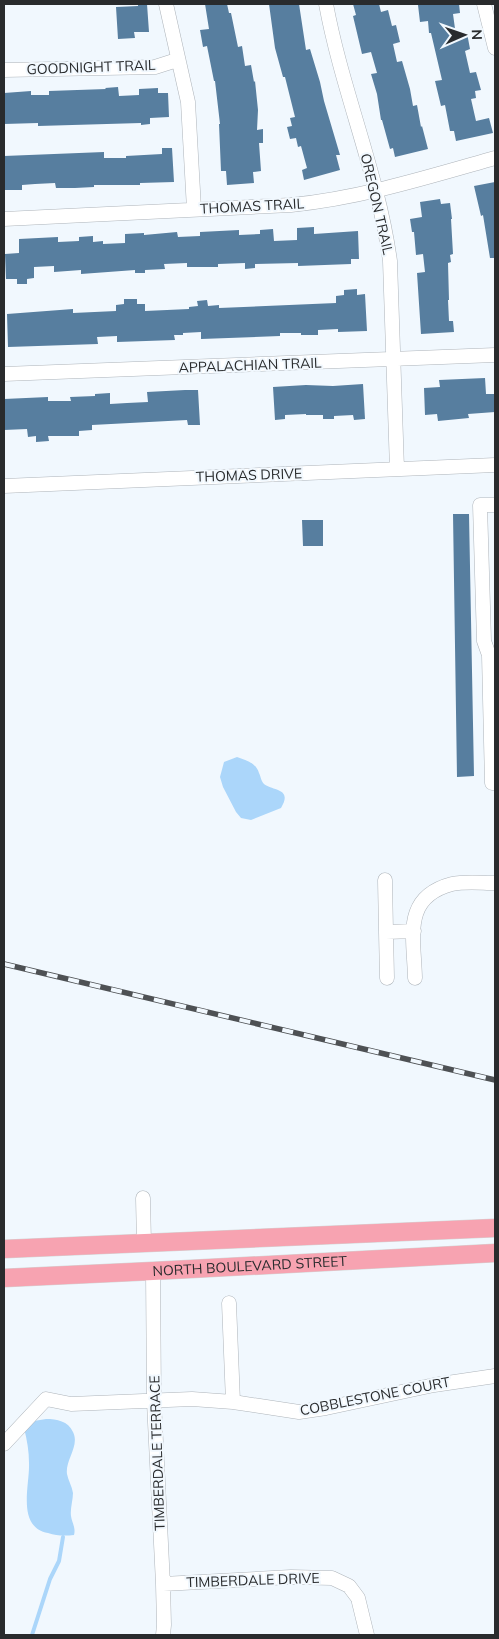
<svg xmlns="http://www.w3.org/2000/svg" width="499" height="1639" font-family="Mulish,sans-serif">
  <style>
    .water { fill: #abd6fa }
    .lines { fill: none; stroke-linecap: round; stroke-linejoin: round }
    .stream { stroke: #abd6fa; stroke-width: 4 }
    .building { fill: #577e9f }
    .minor-casing { stroke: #aeb4ba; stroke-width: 15 }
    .major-casing { stroke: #d4d5d5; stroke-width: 19 }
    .minor { stroke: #fff; stroke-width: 14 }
    .major { stroke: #f7a3b1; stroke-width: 18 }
    .rail-casing { stroke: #4e5154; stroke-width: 5.5 }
    .rail { stroke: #f1f8fe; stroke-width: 4; stroke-dasharray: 11; stroke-linecap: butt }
    .labels { text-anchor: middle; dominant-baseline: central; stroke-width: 4; stroke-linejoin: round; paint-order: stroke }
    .street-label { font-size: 14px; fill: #292b2d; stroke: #f1f8fe }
  </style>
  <rect width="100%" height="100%" fill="#f1f8fe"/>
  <!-- water -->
  <path class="water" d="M237,757C246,760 256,763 259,773C261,777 261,781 264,784C273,791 293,788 281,808L251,820L241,818L236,812L223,787L220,777L224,762Z
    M46,1419C57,1419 68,1421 73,1432C80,1446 65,1460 67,1474C68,1480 72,1486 73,1493C73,1500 70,1509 71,1516C72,1523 76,1528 74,1535C65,1536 57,1536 48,1533C16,1527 30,1485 29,1463C29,1451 27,1440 24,1428L28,1422Z"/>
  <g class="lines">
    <!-- stream -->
    <path class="stream" d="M32,1635L50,1579L59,1561L63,1537"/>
  </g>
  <!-- building -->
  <path class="building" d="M138,4H147L149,32H134L135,38L118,39L116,7L138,6Z
    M205,4H227L229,13H231L238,47L242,46L245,66L251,65L254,82L255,81L258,110L257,130L263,129V143H259L261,171L253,172L254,183L227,185L226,171H221L219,124H220L215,81H214L207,46L203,47L200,30L209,29Z
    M269,4H299L306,50L310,49L320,82L324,101L340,155H336L340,170L304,180L302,170L307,168L301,146L298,147L296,138L290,139L287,127L292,126L290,118L295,117L285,77H283L275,48Z
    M353,4H379L381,12L388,10L392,26L396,25L400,42L393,44L397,62L402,61L410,89L413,106L417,105L421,127L422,126L428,149L395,157L393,148L390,149L382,120H381L377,94L371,74L377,73L371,52L362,54L353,16L356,15Z
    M431,4H459L460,13L453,14L456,36L467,33L470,49L465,51L470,73L476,72L481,90L475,91L476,98L471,99L476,121L489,118L493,133L456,141L454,131H450L445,105L441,106L435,81L442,80L431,33H429L428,21L420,22L418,5Z
    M118,87L119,96L139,95V89L158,88V93H168L169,117L150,118V124L141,125V123L38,126V123L4,124V93L31,91V95H49V91L106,89L105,88Z
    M162,148H172L174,182L140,183V185H94V187L75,188H56L55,183L35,184L22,185V190H4V156L104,152V158H126V156L162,154Z
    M495,182V258H490L483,215L481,216L474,186Z
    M440,199L441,204L450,203L452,219H451L453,254L450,255L451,262L448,263L449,300H448L449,321H453L454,332L421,334L417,273L425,272L423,254L416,255L414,232H412L410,219L422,217L420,202Z
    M314,227V234L358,231L359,259H351V264L298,266V263L255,264V268L245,269V263L218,264V267H187V263L164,264L165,269L145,270V273H135V270L81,274V270L54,272V266L34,267V278L27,279V284H17V279H6L5,254L19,253V239L58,237V242L79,241V237L93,236V242L103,241V244L125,243V234L144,233V235L177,232L178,237L200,236V232L239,230V235L260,234V230L273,229L274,241L297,240V228Z
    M357,289V295L365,294L367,331L338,332V329L318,330V335H301V333H280V336L201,339V332L183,333V335H174L175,340L117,342V336L97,337L98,344L8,347L7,314L73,309V313L116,311V305L124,304V299H137V304H145V311L189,309V307L198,306L197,301L207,300L208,306L219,305V308L336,303V296L344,295V290Z
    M485,378L486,394H495V412L468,414L469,418L438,421L437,414L425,415L424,388L440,387L439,380Z
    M363,384L365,419L354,420L353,415L334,416V419H323V415H306V414L285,415V419L275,420L273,387L306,385L333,386Z
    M185,390H198L200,425H188L187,420L92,425V430L79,431V436H48L49,441L36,442V436L28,437L27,429L4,430V399L48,397V401H71L70,397L95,396V394L110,393V404L127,403L148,402L147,392Z
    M453,514H469L474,776L457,777Z
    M302,520H323V546H303Z"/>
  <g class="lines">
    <!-- minor casing -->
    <g class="minor-casing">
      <path id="minor" d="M166,4L188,102L194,209
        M326,4C342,91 378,173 390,261L397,469
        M484,4L495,48
        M4,70L155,67L177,60
        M4,219L291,205C361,198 428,177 495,158
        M4,374L495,355
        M4,486L495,465
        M495,505H480L484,641L489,655L492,783H495
        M385,880L386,932
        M387,978L386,932L414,931
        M415,978C414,937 402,897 452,884C465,881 482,883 495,883
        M143,1198L144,1243
        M153,1271L154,1402L163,1584L164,1625L163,1635
        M229,1303L233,1402
        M4,1444L46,1399L71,1404L192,1399L233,1402L299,1412L326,1408L434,1385L495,1376
        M163,1584L291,1577L332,1578L349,1586L358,1598L367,1635"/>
    </g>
    <!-- major casing -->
    <g class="major-casing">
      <g id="major">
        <path d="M4,1249L495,1228"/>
        <path id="s1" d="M4,1278L153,1271L495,1253"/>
      </g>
    </g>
    <!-- minor -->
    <use href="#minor" class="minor"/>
    <!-- major -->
    <use href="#major" class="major"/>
    <!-- rail casing -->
    <g class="rail-casing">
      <path id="rail" d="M4,964L495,1080"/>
    </g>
    <!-- rail -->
    <use href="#rail" class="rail"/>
  </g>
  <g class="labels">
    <!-- street labels -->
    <g class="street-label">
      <text transform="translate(91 67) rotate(-2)">GOODNIGHT TRAIL</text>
      <text transform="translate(377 204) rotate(77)">OREGON TRAIL</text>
      <text transform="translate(252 206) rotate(-3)">THOMAS TRAIL</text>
      <text transform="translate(250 365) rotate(-2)">APPALACHIAN TRAIL</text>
      <text transform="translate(249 475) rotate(-2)">THOMAS DRIVE</text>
      <text stroke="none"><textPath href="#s1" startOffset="246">NORTH BOULEVARD STREET</textPath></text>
      <text transform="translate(375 1396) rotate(-11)">COBBLESTONE COURT</text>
      <text transform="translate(157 1453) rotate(-92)">TIMBERDALE TERRACE</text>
      <text transform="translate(253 1580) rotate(-2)">TIMBERDALE DRIVE</text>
    </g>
  </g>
  <!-- border -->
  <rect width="499" height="1639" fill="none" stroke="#292b2d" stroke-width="10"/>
  <!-- north arrow -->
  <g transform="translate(464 35) rotate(88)" stroke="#f1f8fe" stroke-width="4" paint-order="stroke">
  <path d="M0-4L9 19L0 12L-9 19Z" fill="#292b2d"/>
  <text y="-8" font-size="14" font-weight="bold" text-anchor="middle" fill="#292b2d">N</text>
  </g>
</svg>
